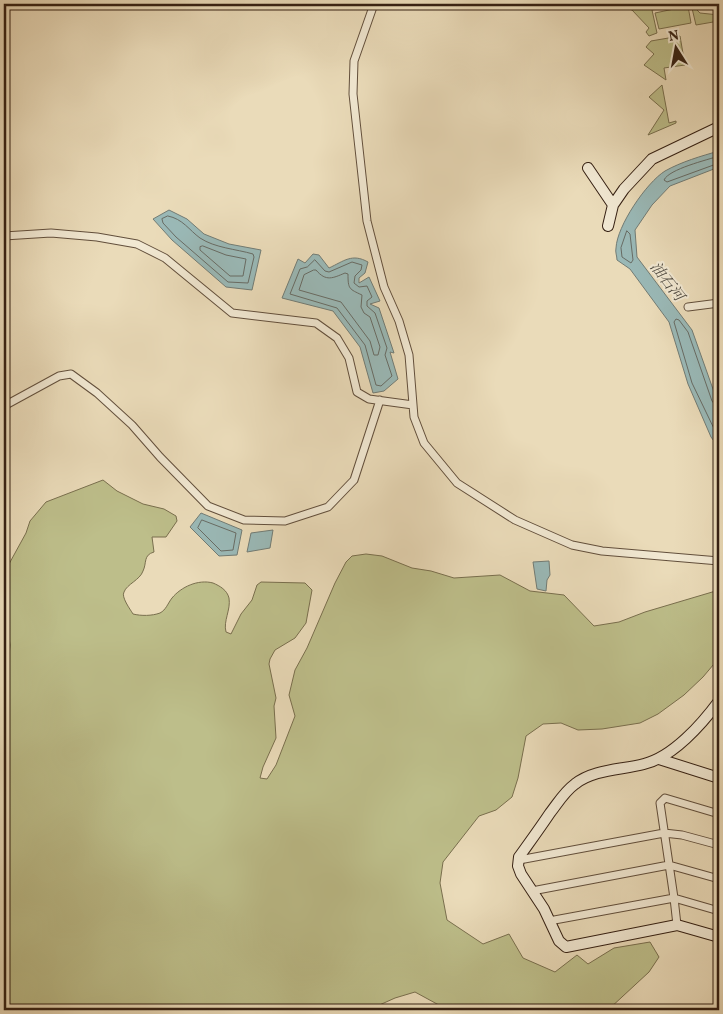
<svg xmlns="http://www.w3.org/2000/svg" width="723" height="1014" font-family="Vollkorn,'Noto Serif SC',serif">
  <style>
    .green { fill: #bdbe8a; stroke: #796f4e }
    .water { fill: #9ab9b7; stroke: #727c75 }
    .lines { fill: none; stroke-linecap: round; stroke-linejoin: round }
    .shore { stroke: #686c65; stroke-width: 1 }
    .street-casing { stroke: #624f3c; stroke-width: 9 }
    .secondary-casing { stroke: #352013; stroke-width: 12 }
    .street { stroke: #f1e8d2; stroke-width: 7 }
    .secondary { stroke: #f1e8d2; stroke-width: 10 }
    .labels { text-anchor: middle; dominant-baseline: central; stroke-width: 4; stroke-linejoin: round; paint-order: stroke }
    .water-label { font-size: 15px; font-style: italic; fill: #534e44; stroke: #f1e8d2 }
  </style>
  <rect width="100%" height="100%" fill="#eadbb9"/>
  <filter id="stains"><feTurbulence type="fractalNoise" baseFrequency=".004" numOctaves="4"/><feColorMatrix values="0 0 0 0 .2 0 0 0 0 .09 0 0 0 0 .02 0 0 0 .5 -.17"/></filter>
  <radialGradient id="worn" r=".72"><stop offset=".6" stop-color="#630" stop-opacity="0"/><stop offset="1" stop-color="#630" stop-opacity=".3"/></radialGradient>
  <!-- green -->
  <path class="green" d="M612,4H684L652,10L657,33L649,36L646,32L649,28L632,10Z
    M691,4L700,13L719,15V21L696,25Z
    M688,6L691,23L659,29L655,13Z
    M680,36L685,65L664,68L666,80L644,65L654,54L646,47L651,41Z
    M662,85L669,123L676,121V123L648,135L664,110L649,97Z
    M103,480L117,491L143,504L164,509L176,516L177,521L166,537H152L154,552C143,555 147,563 143,571C140,580 127,584 124,592C121,597 130,609 133,614C141,616 152,616 160,613C166,610 168,603 172,598C181,587 198,579 213,583C220,586 227,590 229,598C231,610 223,621 226,632L231,634L241,614L252,600L257,585L261,582L305,583L312,590L306,623L295,638L275,650L270,659L269,664L276,698L274,706L276,738L263,767L260,778L267,779L276,765L295,716L289,695L295,670L307,648L335,583L346,562L352,556L366,554L382,556L412,568L431,571L454,578L500,575L530,591L564,595L594,626L619,622L645,612L719,590V658L703,677L684,695L658,714L640,723L602,729L578,730L561,723L543,724L526,736L518,778L512,797L496,810L479,816L443,862L440,883L447,920L483,944L509,934L523,958L555,972L577,955L588,964L614,948L650,942L659,957L649,972L609,1009V1010H448L415,992L395,998L375,1007L373,1010H4V716L8,719L9,710L7,680L10,645L4,596L9,564L26,533L30,521L46,502Z"/>
  <!-- water -->
  <path class="water" d="M719,151V167L670,186L652,205L635,230L637,257L692,330L719,406V448L711,437L688,384L669,322L630,269L617,260C617,256 615,252 616,248C617,226 646,183 665,171C681,162 701,156 719,151Z
    M169,210L187,219L204,234L229,244L261,250L252,290L226,287L172,240L153,219Z
    M313,254L319,255L329,268C344,261 352,253 368,262L365,273L359,278V283L369,277L380,301L370,304L379,308L394,353L390,352L398,379L384,391L373,393L360,347L333,311L282,298L298,259L305,263Z
    M201,513L242,530L237,555L219,556L190,527Z
    M273,530L270,548L247,552L251,533Z
    M549,561L550,575L547,580L546,591L537,589L533,562Z"/>
  <g class="lines">
    <!-- shore -->
    <path class="shore" d="M719,156C707,160 669,169 664,180L667,182L719,163
      M168,216C183,219 189,230 200,238C215,248 236,249 253,254L254,257L248,283L228,282L176,237L163,223L162,219Z
      M627,231L630,234L633,260L631,263L622,257L621,248Z
      M203,246L226,255L246,259L243,276H230L200,250V247Z
      M315,260L325,271L329,272L352,262L362,265L361,270L355,276L354,283L359,287L367,286L372,297L367,301V306L375,313L387,348L385,355L392,376L381,386L376,385L365,345L337,308L290,294L300,269L307,267Z
      M314,270H316C326,282 333,278 345,273L348,274C348,289 349,289 362,295L361,307L364,313L370,317L380,347L378,355H374L370,341L341,302L299,290L304,275Z
      M719,405H715L712,401L688,332L679,320L676,319L674,322L692,383L719,439
      M202,520L236,533L233,550L221,551L198,528Z"/>
    <!-- street casing -->
    <g class="street-casing">
      <path id="street" d="M374,4L354,61L353,94L367,221L384,287L399,321L409,355L414,417L424,443L457,483L515,520L572,545L602,551L719,561
        M4,236L51,233L97,237L137,244L165,258L232,313L316,323L337,338L349,358L357,392L369,399L413,405
        M688,307L719,303
        M4,406L59,376L71,374L97,393L132,425L160,457L208,506L244,520L285,521L328,507L354,480L380,400
        M519,860L664,833L682,835L719,845
        M532,891L669,865L719,879
        M549,921L674,898L660,803L665,798L719,814
        M677,925L674,898L719,911"/>
    </g>
    <!-- secondary casing -->
    <g class="secondary-casing">
      <path id="secondary" d="M588,168L613,205
        M608,226L613,205L624,189L652,159L719,127
        M719,701C702,724 673,757 644,764C622,770 594,769 575,784C564,792 558,803 550,813C540,828 529,843 519,857L518,866L521,874L544,909L559,941L566,947L677,925L719,937
        M659,759L719,778"/>
    </g>
    <!-- street -->
    <use href="#street" class="street"/>
    <!-- secondary -->
    <use href="#secondary" class="secondary"/>
  </g>
  <g class="labels">
    <!-- water labels -->
    <g class="water-label">
      <text transform="translate(666 282) rotate(52)">油石河</text>
    </g>
  </g>
  <!-- margin -->
  <rect width="723" height="1014" fill="none" stroke="#eadbb9" stroke-width="20"/>
  <rect x="5" y="5" width="713" height="1004" fill="none" stroke="#352013" stroke-width="2.5"/>
  <rect x="10" y="10" width="703" height="994" fill="none" stroke="#352013"/>
  <!-- north arrow -->
  <g transform="translate(676 48) rotate(349)" stroke="#f1e8d2" stroke-width="4" paint-order="stroke">
  <path d="M0-4L9 19L0 12L-9 19Z" fill="#352013"/>
  <text y="-8" font-size="14" font-weight="bold" text-anchor="middle" fill="#352013">N</text>
  </g>
  <rect width="100%" height="100%" filter="url(#stains)"/>
  <rect width="100%" height="100%" fill="url(#worn)"/>
</svg>
